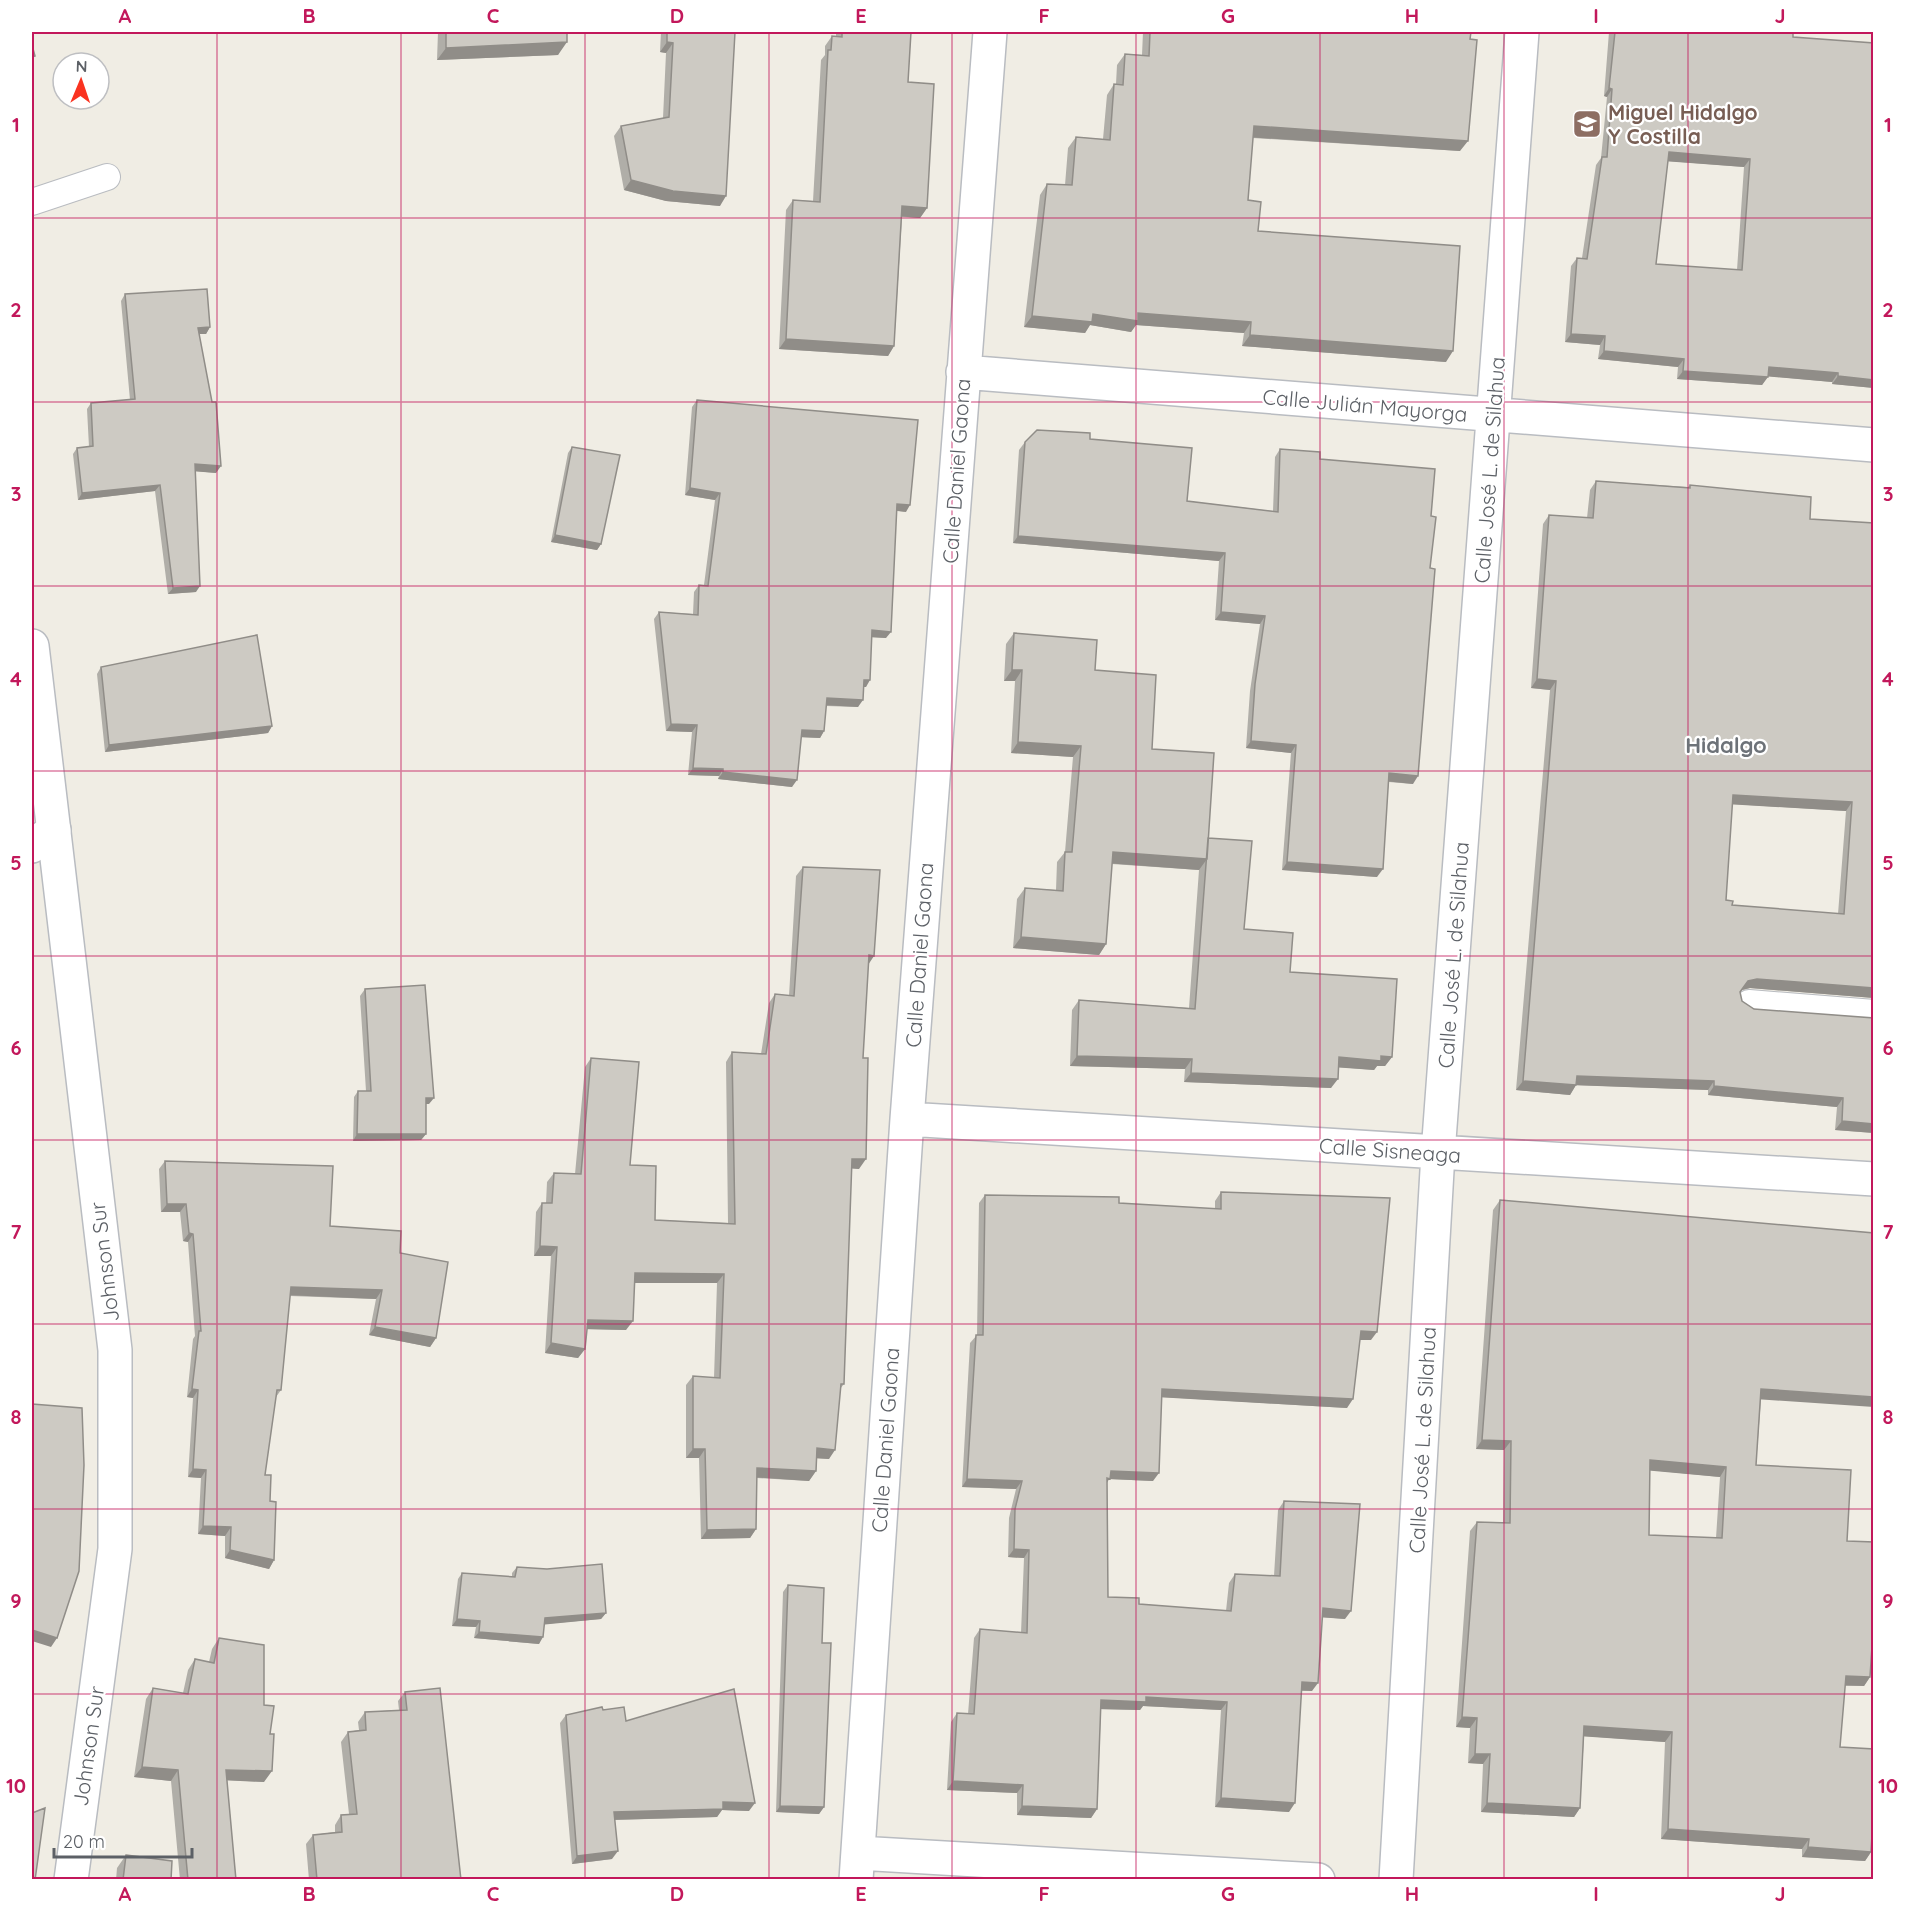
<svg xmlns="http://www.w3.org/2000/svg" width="1905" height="1911" font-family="Quicksand,sans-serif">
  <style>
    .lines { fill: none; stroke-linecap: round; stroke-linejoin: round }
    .service-casing { stroke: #b9bcc1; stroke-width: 28 }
    .minor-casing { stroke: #b9bcc1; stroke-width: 36 }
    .tertiary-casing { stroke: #b9bcc1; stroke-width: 36 }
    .service { stroke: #fff; stroke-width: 26 }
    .minor { stroke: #fff; stroke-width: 33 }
    .tertiary { stroke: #fff; stroke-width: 33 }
    .wall { fill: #b0aea8; fill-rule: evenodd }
    .shaded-wall { fill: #908d88 }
    .building { fill: #cdcac3; stroke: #908d88; stroke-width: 1.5; fill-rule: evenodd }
    .grid { fill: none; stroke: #c2185b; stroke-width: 1.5; stroke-opacity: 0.55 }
    .labels { text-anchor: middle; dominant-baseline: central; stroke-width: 4.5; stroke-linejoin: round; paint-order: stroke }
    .education-label { font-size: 21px; font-weight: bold; fill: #785e54; stroke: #fff; text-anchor: start }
    .street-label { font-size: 21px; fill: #5c6066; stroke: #fff }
    .neighbourhood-label { font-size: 22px; font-weight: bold; fill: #6d7278; stroke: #fff }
    .neatline { fill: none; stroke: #c2185b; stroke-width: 2 }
    .grid-label { font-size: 20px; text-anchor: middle; font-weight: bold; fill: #c2185b }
  </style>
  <rect width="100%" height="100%" fill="#f0ede4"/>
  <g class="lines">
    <!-- service casing -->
    <g class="service-casing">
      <path id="service" d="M32,202L107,177
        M1749,1003L1874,1013"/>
    </g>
    <!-- minor casing -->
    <g class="minor-casing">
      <path id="minor" d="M963,372L1874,445
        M32,846L54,830
        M907,1119L1874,1179
        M858,1853L1318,1880
        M856,1880L907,1119L990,32
        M1396,1880L1438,1153L1522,32"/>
    </g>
    <!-- tertiary casing -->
    <g class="tertiary-casing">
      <path id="tertiary" d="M32,646L115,1350V1549L71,1880"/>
    </g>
    <!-- service -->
    <use href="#service" class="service"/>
    <!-- minor -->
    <use href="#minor" class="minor"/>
    <!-- tertiary -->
    <use href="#tertiary" class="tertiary"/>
  </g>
  <!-- wall -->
  <path class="wall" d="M438,32H567L558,55L437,60Z
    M661,32H735L720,206L666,201L624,190L614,136L621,126L663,118L666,53L660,52Z
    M836,32H911L908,82L927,208L920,218L902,217L894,346L888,356L779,349L786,210L793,200L813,201L821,60L825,55V46L832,36H836Z
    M1143,32H1471L1460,151L1253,138L1248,200L1258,231L1446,362L1242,346L1244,333L1136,325L1131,332L1090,325L1085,333L1024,327L1040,195L1047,184L1065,185L1068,148L1076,137L1103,139L1107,95L1114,84H1116L1117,65L1125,54L1142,55Z
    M1609,32H1793V37L1874,388L1832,384V382L1768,376L1762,385L1677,379L1678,367L1598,359L1600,345L1565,342L1571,266L1577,258H1582L1596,165L1601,158L1607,97L1604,96ZM1668,161L1744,167L1737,270L1656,264Z
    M125,294L210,327L206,334H199L216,473L195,471L196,592L168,594L155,491L78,500L73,454L77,448L89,447L87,409L91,403L130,400L121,301Z
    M697,400L906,512L897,511L886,638L872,637L866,687H864L858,707L826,706L824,731L820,738L801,737L792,787L718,779L719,776L688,775L692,732L666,731L654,619L659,612L693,614L694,592L699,585H704L715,500L685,495L692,407Z
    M1090,439L1187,501L1273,511L1275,457L1280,449L1320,459L1431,516L1430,568L1413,784L1389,782L1377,877L1282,870L1291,753L1246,748L1250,691L1260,624L1215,620L1219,561L1013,543L1019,450L1025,442Z
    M572,447L601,544L597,550L551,542L568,453Z
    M1596,481L1688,487L1690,485L1810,519L1874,523V998L1750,988L1742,990L1740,992L1742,1001L1754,1009L1874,1018V1133L1835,1130L1837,1107L1708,1095V1090L1576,1085L1570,1095L1516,1090L1550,690L1531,688L1543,524L1549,515L1587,518L1590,490ZM1732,804L1846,811L1838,914L1732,905L1726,900Z
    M1014,633L1095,670L1152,749L1208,838L1244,929L1290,972L1392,1057L1385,1066H1377L1374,1070L1338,1067L1331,1088L1184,1082L1185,1069L1070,1066L1072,1010L1079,1000L1189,1008L1199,870L1112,864L1106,944L1099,955L1013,948L1017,899L1025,888L1056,890L1057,862L1065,852L1073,757L1011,753L1015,681H1004L1006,644Z
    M101,667L272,726L268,733L105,752L97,674Z
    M803,867L868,964L863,1058L859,1169L851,1168L844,1384L840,1389L829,1459L817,1458L816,1471L809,1481L757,1478L756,1529L750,1538L701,1539L699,1458H686V1385L693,1376L714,1378L717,1283H635L626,1330L587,1329L585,1349L578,1358L545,1353L551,1256H534L536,1212L542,1203H546L547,1182L554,1173L575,1174L585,1067L591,1058L630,1165L655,1220L728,1223L726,1062L732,1052L761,1054L769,1003L775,994L789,996L796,876Z
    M365,989L429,1104H426V1134L421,1140L353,1141L354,1097L358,1091H366L360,996Z
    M165,1161L400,1253L436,1338L430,1347L369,1335L376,1299L290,1296L281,1390L276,1397L265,1475L270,1501L274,1560L269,1569L225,1558V1536L198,1534L201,1478L188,1477L193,1398L187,1397L193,1339L195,1336L188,1242L183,1241L180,1212H161L159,1169Z
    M1221,1192L1371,1340H1360L1347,1408L1162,1397L1153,1481L1109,1479L1107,1483L1108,1597L1139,1604L1226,1611L1229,1583L1235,1574L1274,1576L1278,1510L1284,1501L1345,1619L1322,1617L1312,1691H1302L1289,1812L1215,1807L1221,1710L1143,1706L1140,1710L1101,1709L1097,1809L1091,1818L1017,1815V1793L947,1790L951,1722L957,1713L968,1714L974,1638L980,1629L1021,1633L1024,1558L1008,1557L1009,1518L1016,1489L962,1487L970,1343L977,1335L979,1203L985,1195L1215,1209V1201Z
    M1500,1200L1761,1399L1756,1465L1847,1541L1870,1677L1864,1686H1845L1840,1747L1871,1852L1865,1861L1802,1857V1849L1661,1839L1665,1742L1584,1736L1580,1808L1574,1817L1481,1812L1483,1764L1468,1763L1470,1728L1456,1727L1470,1531L1477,1522L1503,1523L1504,1450L1476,1449L1493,1210ZM1650,1470L1720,1477L1716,1538L1649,1535Z
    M517,1567L606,1613L601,1619L544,1624L539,1644L474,1638L476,1627L452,1626L458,1579L462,1573L512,1577V1573Z
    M788,1585L822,1643L824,1807L819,1814L776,1812L783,1592Z
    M219,1638L264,1705L270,1734L264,1782L227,1780L236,1880H180L171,1781L134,1777L146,1699L153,1688L183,1693L188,1670L195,1659L209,1662L212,1649Z
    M405,1692L461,1880H309L306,1844L313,1835L335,1832V1825L341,1815L349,1814L341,1742L348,1732L359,1730L358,1722L365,1712L399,1710L398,1701Z
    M603,1710L626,1721L749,1811L722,1810L717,1817L614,1820L612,1859L572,1864L560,1723L566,1715Z
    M126,1855L171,1880H116L117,1868Z"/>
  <!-- shaded-wall -->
  <path class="shaded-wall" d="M567,42L558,55L437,60L446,48Z
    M667,42L673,43L666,53L660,52Z
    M1609,88L1612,89L1607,97L1604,96Z
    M1254,126L1468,141L1460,151L1246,137Z
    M1669,152L1750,159L1744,167L1663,161Z
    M631,180L726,196L720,206L666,201L624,190Z
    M902,206L927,208L920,218L896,216Z
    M1138,313L1251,322L1244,333L1136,325L1131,332L1090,325L1085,333L1024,327L1032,316L1093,314Z
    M210,327L206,334H193L198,328Z
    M1571,334L1605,336L1600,345L1565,342Z
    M1250,335L1453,351L1446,362L1242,346Z
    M786,339L894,346L888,356L779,349Z
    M1604,351L1684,359L1678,367L1598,359Z
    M1769,367L1838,373L1832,382L1763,376Z
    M1683,371L1768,377L1762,385L1677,379Z
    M1838,376L1874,380V388L1832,384Z
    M195,464L221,466L216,473L191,471Z
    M160,485L155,491L78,500L82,493Z
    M690,488L720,493L715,500L685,495Z
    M897,504L910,505L906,512L892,510Z
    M555,535L601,544L597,550L551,542Z
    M1018,536L1225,553L1219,561L1013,543Z
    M200,586L196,592L168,594L173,588Z
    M1221,612L1265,616L1260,624L1215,620Z
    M872,630L891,632L886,638L867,637Z
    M1012,670H1022L1015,681H1004Z
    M1537,679L1556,681L1550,690L1531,688Z
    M864,680H870L866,687H859Z
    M827,698L863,700L858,707L822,705Z
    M671,724L697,725L692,732L666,731Z
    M272,726L268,733L105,752L109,745Z
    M802,730L824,731L820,738L797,737Z
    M1251,741L1296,745L1291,753L1246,748Z
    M1018,742L1081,746L1073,757L1011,753Z
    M693,768L723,769L719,776L688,775Z
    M723,772L797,780L792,787L718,779Z
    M1389,773L1418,776L1413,784L1384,781Z
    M1733,795L1852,802L1846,811L1726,804Z
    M1113,852L1207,859L1199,870L1105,863Z
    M1287,862L1383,869L1377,877L1282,870Z
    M1021,937L1106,944L1099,955L1013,948Z
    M869,955L874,956L868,965Z
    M1757,979L1874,988V998L1750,988L1742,990L1748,981Z
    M1077,1056L1192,1059L1185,1069L1070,1066Z
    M1381,1056L1392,1057L1385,1066H1377L1374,1070L1332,1067L1339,1057Z
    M1191,1073L1338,1079L1331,1088L1184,1082Z
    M1577,1076L1714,1081L1708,1090L1570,1085Z
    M1523,1081L1576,1085L1570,1095L1516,1090Z
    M1714,1086L1843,1098L1837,1107L1708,1095Z
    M426,1098H434L429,1104H422Z
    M1842,1121L1874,1124V1133L1835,1130Z
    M357,1134H426L421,1140L353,1141Z
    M852,1159H866L859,1169L845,1168Z
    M167,1204H186L180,1212H161Z
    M189,1233L193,1234L188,1242L183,1241Z
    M540,1246L557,1247L551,1256H534Z
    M635,1273L724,1274L717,1283H629Z
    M291,1287L382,1290L376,1299L285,1295Z
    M588,1320L633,1321L626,1330L581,1329Z
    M375,1327L436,1338L430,1347L369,1335Z
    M1361,1331L1377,1332L1371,1340H1355Z
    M551,1343L585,1349L578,1358L545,1353Z
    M192,1389L198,1390L193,1398L187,1397Z
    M1162,1389L1353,1399L1347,1408L1156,1397Z
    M1761,1389L1874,1397V1407L1755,1399Z
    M1482,1440L1511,1441L1504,1450L1476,1449Z
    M817,1448L835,1450L829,1459L811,1458Z
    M693,1449H705L699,1458H686Z
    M1650,1460L1726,1467L1720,1477L1643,1470Z
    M757,1468L816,1471L809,1481L750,1477Z
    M193,1469L206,1470L201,1478L188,1477Z
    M1111,1471L1159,1473L1153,1481L1109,1479L1104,1487H1101Z
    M967,1479L1022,1481L1016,1489L962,1487Z
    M203,1526L231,1527L225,1536L198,1534Z
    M756,1529L750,1538L701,1539L707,1530Z
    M1014,1549L1029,1550L1024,1558L1008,1557Z
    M230,1550L274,1560L269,1569L225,1558Z
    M1323,1608L1351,1611L1345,1619L1317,1617Z
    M606,1613L601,1619L540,1625L545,1618Z
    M457,1619L480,1621L476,1627L452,1626Z
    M32,1630L57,1638L51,1647L32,1641Z
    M479,1632L543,1637L539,1644L474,1638Z
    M1846,1676L1870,1677L1864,1686L1840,1685Z
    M1302,1682L1318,1683L1312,1691L1296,1690Z
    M1146,1697L1227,1702L1221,1710L1143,1706L1140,1710L1095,1709L1101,1700Z
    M1462,1717L1477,1718L1470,1728L1456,1727Z
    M1584,1726L1672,1732L1665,1742L1578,1736Z
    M1475,1754H1490L1483,1764L1468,1763Z
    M142,1767L178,1770L171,1781L134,1777Z
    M226,1770L272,1771L264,1782L219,1780Z
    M953,1781L1023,1785L1017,1793L947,1790Z
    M1221,1798L1295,1803L1289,1812L1215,1807Z
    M723,1802L755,1803L749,1811L722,1810L717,1817L608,1820L614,1812Z
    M1487,1803L1580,1808L1574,1817L1481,1812Z
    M780,1806L824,1807L819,1814L776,1812Z
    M1022,1806L1097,1809L1091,1818L1017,1815Z
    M1668,1829L1809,1839L1802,1849L1661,1839Z
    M1808,1847L1871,1852L1865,1861L1802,1857Z
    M618,1851L612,1859L572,1864L577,1856Z"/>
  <!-- building -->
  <path class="building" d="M446,32H567V42L446,48Z
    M667,32H735L726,196L673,191L631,180L621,126L669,117L673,43L667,42Z
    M842,32H911L908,82L934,84L927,208L902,206L894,346L786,339L793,200L820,202L828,50H831L832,36L842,37Z
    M1150,32H1471L1470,39L1477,40L1468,141L1254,126L1248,200L1261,202L1258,231L1460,246L1453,351L1250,335L1251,322L1138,313V321L1093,314L1092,322L1032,316L1047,184L1072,185L1076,137L1110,140L1114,84L1123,85L1125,54L1149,56Z
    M1615,32H1793V37L1874,43V380L1838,376V373L1769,367L1768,377L1683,371L1684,359L1604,351L1605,336L1571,334L1577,258L1587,259L1602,157H1607L1612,89L1609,88ZM1669,152L1750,159L1742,270L1656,264Z
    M32,45L35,56L32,57Z
    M207,289L210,327L198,328L212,402H216L221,466L195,464L200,586L173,588L160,485L82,493L77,448L93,446L91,403L135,399L125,294Z
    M697,400L918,420L910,505L897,504L891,632L872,630L870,680H864L863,700L827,698L824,731L802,730L797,780L723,772V769L693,768L697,725L671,724L659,612L698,615L699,585L708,586L720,493L690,488Z
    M1037,430L1090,433V439L1192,448L1187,501L1278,512L1280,449L1320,452V459L1435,469L1431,516L1436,517L1430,568L1435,569L1418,776L1389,773L1383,869L1287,862L1296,745L1251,741L1255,684L1265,616L1221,612L1225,553L1018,536L1025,442Z
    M572,447L620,455L601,544L555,535Z
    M1596,481L1690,488V485L1811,497L1810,519L1874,523V988L1757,979L1748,981L1740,992L1742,1001L1754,1009L1874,1018V1124L1842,1121L1843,1098L1714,1086V1081L1577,1076L1576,1085L1523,1081L1556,681L1537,679L1549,515L1593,518ZM1733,795L1852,802L1844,914L1732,905L1733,901L1726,900Z
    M1014,633L1097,640L1095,670L1156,675L1152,749L1214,753L1207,859L1113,852L1106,944L1021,937L1025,888L1063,891L1065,852H1072L1081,746L1018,742L1022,670H1012Z
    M257,635L272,726L109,745L101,667Z
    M1208,838L1252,841L1244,929L1293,933L1290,972L1397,979L1392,1057L1381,1056V1061L1339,1057L1338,1079L1191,1073L1192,1059L1077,1056L1079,1000L1195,1009Z
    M803,867L880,870L874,956L869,955L863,1058H868L866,1159H852L844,1384H841L835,1450L817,1448L816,1471L757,1468L756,1529L707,1530L705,1449H693V1376L720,1378L724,1274L635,1273L633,1321L588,1320L585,1349L551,1343L557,1247L540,1246L542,1203H552L554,1173L581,1174L591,1058L639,1062L630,1165L656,1166L655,1220L735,1224L732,1052L766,1054L775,994L794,996Z
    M425,985L434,1098H426V1134H357L358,1091H371L365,989Z
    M165,1161L333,1166L330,1226L401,1231L400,1253L448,1262L436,1338L375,1327L382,1290L291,1287L281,1390H277L265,1475H271L270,1501L276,1502L274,1560L230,1550L231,1527L203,1526L206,1470L193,1469L198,1390L192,1389L199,1331H201L193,1234L189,1233L186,1204H167Z
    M1221,1192L1390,1198L1377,1332L1361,1331L1353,1399L1162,1389L1159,1473L1111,1471L1110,1479L1107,1478L1108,1597L1139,1598V1604L1231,1611L1235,1574L1280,1576L1284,1501L1360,1504L1351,1611L1323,1608L1318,1683L1302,1682L1295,1803L1221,1798L1227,1702L1146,1697V1702L1101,1700L1097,1809L1022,1806L1023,1785L953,1781L957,1713L974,1714L980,1629L1027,1633L1029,1550L1014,1549L1015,1509L1022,1481L967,1479L976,1335H983L985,1195L1119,1197V1203L1221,1209Z
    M1500,1200L1874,1233V1397L1761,1389L1756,1465L1851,1470L1847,1541L1874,1542V1615L1870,1677L1846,1676L1840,1747L1874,1749V1799L1871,1852L1808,1847L1809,1839L1668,1829L1672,1732L1584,1726L1580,1808L1487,1803L1490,1754H1475L1477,1718L1462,1717L1477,1522L1510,1523L1511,1441L1482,1440ZM1650,1460L1726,1467L1722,1538L1649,1535Z
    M32,1404L82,1408L84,1465L79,1571L57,1638L32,1630Z
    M602,1564L606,1613L545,1618L543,1637L479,1632L480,1621L457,1619L462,1573L515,1577L517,1567L547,1569Z
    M788,1585L824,1588L822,1643H831L824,1807L780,1806Z
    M219,1638L264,1645V1705L274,1706L270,1734H274L272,1771L226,1770L236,1880H188L178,1770L142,1767L153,1688L188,1694L195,1659L214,1663Z
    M440,1688L461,1880H317L313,1835L342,1832L341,1815L357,1814L348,1732L366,1730L365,1712L407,1710L405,1692Z
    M734,1689L755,1803L723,1802V1809L614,1812L618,1851L577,1856L566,1715L602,1707L603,1710L624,1707L626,1721Z
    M45,1808L35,1880H32V1813Z
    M126,1855L172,1861L171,1880H123Z"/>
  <!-- grid -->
  <path class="grid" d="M217,32V1880M401,32V1880M585,32V1880M769,32V1880M952,32V1880M1136,32V1880M1320,32V1880M1504,32V1880M1688,32V1880M32,218H1874M32,402H1874M32,586H1874M32,771H1874M32,956H1874M32,1140H1874M32,1324H1874M32,1509H1874M32,1694H1874"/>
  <!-- icons -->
  <defs>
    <g id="school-square" transform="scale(1.5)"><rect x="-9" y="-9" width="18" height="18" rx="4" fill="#8d6e63" stroke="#fff"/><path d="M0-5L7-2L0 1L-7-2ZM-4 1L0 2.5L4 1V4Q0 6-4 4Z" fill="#fff"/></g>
  </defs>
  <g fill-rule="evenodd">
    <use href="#school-square" x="1587" y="124"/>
  </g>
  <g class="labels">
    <!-- education labels -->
    <g class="education-label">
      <text x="1608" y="112">Miguel Hidalgo<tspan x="1608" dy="24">Y Costilla</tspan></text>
    </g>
    <!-- street labels -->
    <g class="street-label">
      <text transform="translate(1365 405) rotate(5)">Calle Julián Mayorga</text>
      <text transform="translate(1489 470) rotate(-86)">Calle José L. de Silahua</text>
      <text transform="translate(956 471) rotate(-86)">Calle Daniel Gaona</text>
      <text transform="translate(919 955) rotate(-86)">Calle Daniel Gaona</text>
      <text transform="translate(1453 955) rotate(-86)">Calle José L. de Silahua</text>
      <text transform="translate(1390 1150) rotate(4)">Calle Sisneaga</text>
      <text transform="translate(104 1262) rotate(-97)">Johnson Sur</text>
      <text transform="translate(885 1440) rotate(-86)">Calle Daniel Gaona</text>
      <text transform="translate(1422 1440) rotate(-87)">Calle José L. de Silahua</text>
      <text transform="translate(88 1746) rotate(-82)">Johnson Sur</text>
    </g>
    <!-- neighbourhood labels -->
    <g class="neighbourhood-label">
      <text x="1726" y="745">Hidalgo</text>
    </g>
  </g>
  <!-- border -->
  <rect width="1905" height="1911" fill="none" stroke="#ffffff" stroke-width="66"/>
  <!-- north arrow -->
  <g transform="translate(81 81) rotate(2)"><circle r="28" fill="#ffffff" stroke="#bebfc2" stroke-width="1.5"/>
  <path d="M0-4.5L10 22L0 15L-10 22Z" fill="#fa3320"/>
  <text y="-9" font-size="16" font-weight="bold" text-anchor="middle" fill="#5c6066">N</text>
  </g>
  <!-- scale -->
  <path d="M54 1848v9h138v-9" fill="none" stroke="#5c6066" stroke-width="3"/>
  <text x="63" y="1848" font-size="18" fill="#5c6066" stroke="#ffffff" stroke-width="4.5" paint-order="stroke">20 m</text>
  <rect x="33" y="33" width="1839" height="1845" class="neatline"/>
  <g class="grid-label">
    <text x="125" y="23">A</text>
    <text x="309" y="23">B</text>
    <text x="493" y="23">C</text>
    <text x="677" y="23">D</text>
    <text x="861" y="23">E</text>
    <text x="1044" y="23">F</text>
    <text x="1228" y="23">G</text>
    <text x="1412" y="23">H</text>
    <text x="1596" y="23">I</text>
    <text x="1780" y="23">J</text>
    <text x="16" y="132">1</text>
    <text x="1888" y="132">1</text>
    <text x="16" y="317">2</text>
    <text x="1888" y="317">2</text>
    <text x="16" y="501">3</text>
    <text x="1888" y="501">3</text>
    <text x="16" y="686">4</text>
    <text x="1888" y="686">4</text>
    <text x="16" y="870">5</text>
    <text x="1888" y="870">5</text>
    <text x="16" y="1055">6</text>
    <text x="1888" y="1055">6</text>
    <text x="16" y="1239">7</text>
    <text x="1888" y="1239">7</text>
    <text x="16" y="1424">8</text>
    <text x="1888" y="1424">8</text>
    <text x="16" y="1608">9</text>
    <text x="1888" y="1608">9</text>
    <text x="16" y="1793">10</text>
    <text x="1888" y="1793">10</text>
    <text x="125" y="1901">A</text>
    <text x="309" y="1901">B</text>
    <text x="493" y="1901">C</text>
    <text x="677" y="1901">D</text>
    <text x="861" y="1901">E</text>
    <text x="1044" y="1901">F</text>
    <text x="1228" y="1901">G</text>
    <text x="1412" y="1901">H</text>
    <text x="1596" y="1901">I</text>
    <text x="1780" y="1901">J</text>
  </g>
</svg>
